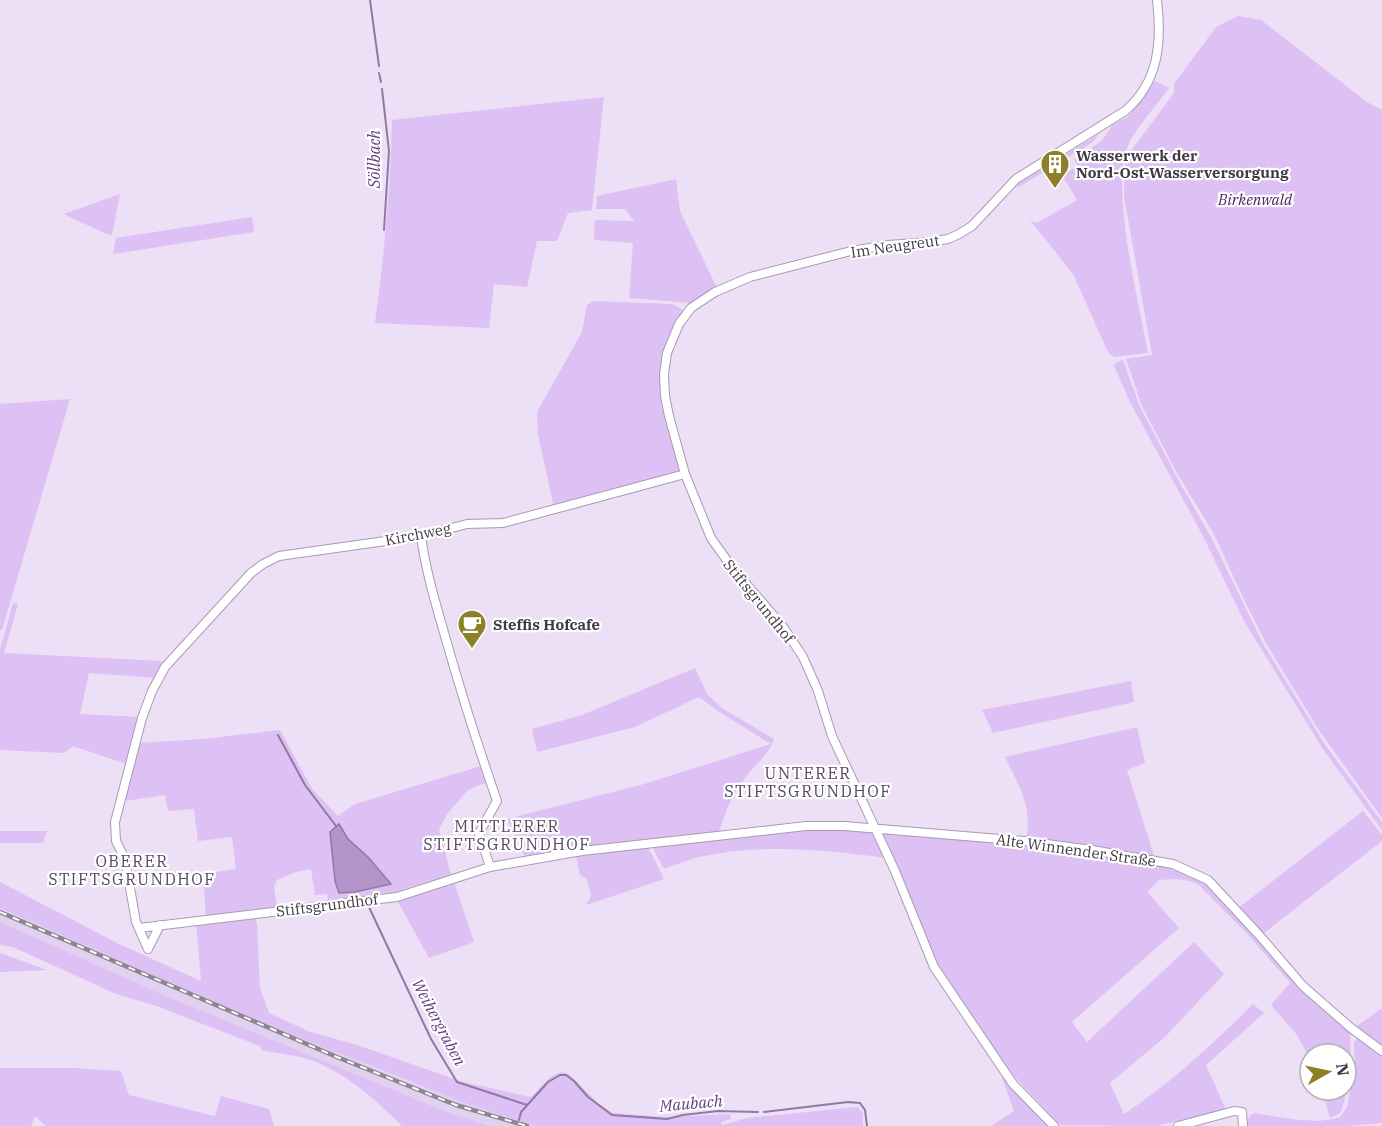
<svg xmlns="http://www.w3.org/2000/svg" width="1382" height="1126" font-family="'IBM Plex Serif',serif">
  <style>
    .built { fill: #e1d1ef }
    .green { fill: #ddc0f4; fill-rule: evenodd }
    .water { fill: #b394cb; stroke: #9079a2; stroke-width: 1.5 }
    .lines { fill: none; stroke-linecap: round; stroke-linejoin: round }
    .stream { stroke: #9079a2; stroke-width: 2 }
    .street-casing { stroke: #a79bb2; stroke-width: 10 }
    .street { stroke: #fff; stroke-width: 8 }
    .rail-casing { stroke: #8d8494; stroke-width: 4.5 }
    .rail { stroke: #fff; stroke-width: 2; stroke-dasharray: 7; stroke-linecap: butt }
    .labels { text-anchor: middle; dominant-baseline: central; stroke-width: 4.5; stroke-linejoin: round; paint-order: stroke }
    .poi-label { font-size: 15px; font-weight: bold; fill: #3f3a44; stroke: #fff; text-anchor: start }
    .park-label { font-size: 15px; font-style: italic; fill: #4b2364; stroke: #fff }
    .street-label { font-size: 15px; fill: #3f3a44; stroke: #fff }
    .water-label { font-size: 16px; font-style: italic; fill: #643c7f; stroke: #fff }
    .neighbourhood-label { font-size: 16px; letter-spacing: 1.5px; fill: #554a5e; stroke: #fff }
  </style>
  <rect width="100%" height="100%" fill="#ecdff6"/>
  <!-- built -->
  <path class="built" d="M0,908L166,981L404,1080L510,1118L537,1126H490L452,1114L340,1068L131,982L0,922Z"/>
  <!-- green -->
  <path class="green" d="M1238,16L1261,20L1367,102L1382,110V818L1318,729L1266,643L1246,604L1214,534L1177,473L1142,406L1126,359L1152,355L1124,196L1125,164L1130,152L1174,93V84L1216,27Z
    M1155,81L1169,88C1159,102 1132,133 1127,148C1111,193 1139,303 1148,353L1114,357L1108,352L1073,274L1030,220L1037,223L1077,200L1062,175L1078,166L1074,159L1102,141L1112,125L1128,117Z
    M604,97L592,210L568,213L557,241H537L527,287L494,284L489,328L375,323C384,255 391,188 392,120Z
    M1099,134L1094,141L1084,148L1017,188L1018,183Z
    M676,179L680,211L717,288L691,303L629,298L633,243L594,240L595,220L634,221L625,209H596L597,196Z
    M120,194L112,235L106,234L64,214Z
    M252,217L254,232L113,254L116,238Z
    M594,301L672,304L682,309L683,312L669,340L662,376L681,467L678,472L672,474L555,505L553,503L538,434L537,412L582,332L587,305Z
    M1123,360L1140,407L1181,485L1211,537L1263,644L1326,746L1382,822V830L1323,749L1244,621L1203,536L1131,404L1115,368L1114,364Z
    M70,399L2,630H0V404Z
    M13,603L18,604L4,653L162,661L156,678L89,673L80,714L140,717L129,765L73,746L64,753L0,750V650Z
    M695,668L707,694L722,708L774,739C769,754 759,761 749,773C734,791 725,811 719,833L647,840L526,859L507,819L644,784L771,744L718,711L699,697L635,727L537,752L532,729L582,715Z
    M1131,681L1134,702L993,733L982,710Z
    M1137,727L1145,763L1127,770L1155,859L1126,852L1026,838C1033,806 1018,785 1005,757Z
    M280,730L312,789L338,816L355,804L481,766L487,782L468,790L447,814L439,829L451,875L403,889L402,893L397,892L328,900L327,894L315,895L311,869L296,872L277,880L274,887L277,908L247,910V913L206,918L203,874L236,869L232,837L198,841L194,809L168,811L165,795L125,801L138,743L203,739ZM339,824L348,839L368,857L382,887L355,892L340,893C331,870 336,848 339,824Z
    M1363,811L1382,835V841L1260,936L1237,909Z
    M843,827L874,832L887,858C825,850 761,843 699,857C687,860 675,865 664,869L653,848L654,845L799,829Z
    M0,831H47L43,843H0Z
    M885,831C927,835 970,839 1013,843C1078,849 1145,856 1206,882L1350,1029L1351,1072L1342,1109L1339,1114L1330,1118L1322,1090H1346V1054H1310V1059L1297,1035L1271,1005L1290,983L1252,939L1198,884C1184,878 1173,879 1159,880L1147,892L1179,928L1072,1022L1087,1042L1194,942L1224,974L1165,1037L1110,1083L1124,1114C1171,1083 1213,1044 1253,1004L1264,1013L1206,1065L1226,1110L1156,1126L1060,1125L1001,1062L938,966L906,887L883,837Z
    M644,847L649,849L664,879L586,905L591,896L587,879L580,875L576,856Z
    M0,882L119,944L201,981L196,923L255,918L257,923L260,988L269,1013L308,1031L360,1046L463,1082L531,1097L550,1077L561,1072L569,1074L598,1103L613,1113L667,1117L730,1114L731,1119L721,1122L722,1125L747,1118L857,1107L863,1113V1126H537C479,1110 425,1087 369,1065C245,1017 123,962 0,908Z
    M454,882L474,942L429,958L397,900Z
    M0,922L161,994L452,1114L490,1126H402C375,1099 345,1072 308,1059C294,1055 278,1053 263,1051L260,1046L156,1006L116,994L13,947L0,945Z
    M0,953L47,970L0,972Z
    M1382,1008V1048L1354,1028Z
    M1358,1037L1382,1054V1123L1345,1126H1248L1247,1121L1251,1115L1254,1113C1282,1117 1313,1126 1340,1117L1347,1107L1355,1067L1354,1043Z
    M0,1068H73L121,1071L129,1095L215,1116L221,1096L269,1109L274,1126H46L35,1116L31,1126H0Z
    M999,1069L1051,1126H991L1014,1111Z"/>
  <!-- water -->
  <path class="water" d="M339,824L348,839L368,857L391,884L355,892L339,893L335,881L330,832Z"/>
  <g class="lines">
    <!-- stream -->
    <path class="stream" d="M370,0L379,66
      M379,73L381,82
      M382,89L389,151L384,230
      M278,735L305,785L336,826
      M368,905L431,1039L457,1082L527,1105
      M764,1112L848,1102L860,1103L865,1110L867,1126
      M519,1120L521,1112L548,1082L560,1075H566L574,1081L588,1097L612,1115L667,1119L683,1115L718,1111L758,1112"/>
    <!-- street casing -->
    <g class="street-casing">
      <path id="street" d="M421,536C426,573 437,608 447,643C462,696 479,749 497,801L479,833L490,867
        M139,928L397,897L490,867L582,851L806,826H844L1024,841L1092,850L1173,864L1208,880L1260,936L1303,986L1351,1028L1382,1051
        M148,949L136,922L125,859L116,841L115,822L142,718L152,691L165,667L251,573L263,564L279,556L421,536L467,524L503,523L685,474
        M148,949L160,925
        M1054,1126L1013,1084L934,967L895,871L832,736L818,691L803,657L784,628L731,566L711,538L685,474L669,416L665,396L664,374L667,353L679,324L691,308L715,292L750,277L851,251L888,245L930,242L948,239L959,234L972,226L1016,179L1125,111C1159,82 1162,42 1157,0
        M1178,1126L1234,1111L1242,1112L1243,1126"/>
    </g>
    <!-- street -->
    <use href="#street" class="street"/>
    <!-- rail casing -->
    <g class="rail-casing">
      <path id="rail" d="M0,912L337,1057L456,1105L527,1126"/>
    </g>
    <!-- rail -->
    <use href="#rail" class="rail"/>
  </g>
  <!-- icons -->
  <defs>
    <g id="building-pin" transform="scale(1.5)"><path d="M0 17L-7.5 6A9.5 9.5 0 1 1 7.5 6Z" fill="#8e8027" stroke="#fff"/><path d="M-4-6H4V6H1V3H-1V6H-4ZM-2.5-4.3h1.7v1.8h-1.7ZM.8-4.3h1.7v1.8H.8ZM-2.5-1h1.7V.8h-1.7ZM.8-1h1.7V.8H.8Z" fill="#fff"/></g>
    <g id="cafe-pin" transform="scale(1.5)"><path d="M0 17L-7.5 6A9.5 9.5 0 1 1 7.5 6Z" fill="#8e8027" stroke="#fff"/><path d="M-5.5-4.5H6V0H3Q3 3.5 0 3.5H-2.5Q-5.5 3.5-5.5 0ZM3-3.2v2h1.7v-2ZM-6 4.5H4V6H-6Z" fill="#fff"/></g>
  </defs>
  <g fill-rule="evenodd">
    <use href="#building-pin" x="1055" y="164"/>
    <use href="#cafe-pin" x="472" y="624"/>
  </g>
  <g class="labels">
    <!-- poi labels -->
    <g class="poi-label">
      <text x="1076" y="155">Wasserwerk der<tspan x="1076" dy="17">Nord-Ost-Wasserversorgung</tspan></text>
      <text x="493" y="624">Steffis Hofcafe</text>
    </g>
    <!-- park labels -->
    <g class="park-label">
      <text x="1255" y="199">Birkenwald</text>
    </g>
    <!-- street labels -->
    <g class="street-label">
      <text transform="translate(895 246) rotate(-8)">Im Neugreut</text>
      <text transform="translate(418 534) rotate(-11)">Kirchweg</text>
      <text transform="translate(759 601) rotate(51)">Stiftsgrundhof</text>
      <text transform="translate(1076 850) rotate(8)">Alte Winnender Straße</text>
      <text transform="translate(327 905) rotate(-7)">Stiftsgrundhof</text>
    </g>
    <!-- water labels -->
    <g class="water-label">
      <text transform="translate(374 159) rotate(-90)">Söllbach</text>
      <text transform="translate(439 1022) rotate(62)">Weihergraben</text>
      <text transform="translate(691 1103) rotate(-5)">Maubach</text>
    </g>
    <!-- neighbourhood labels -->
    <g class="neighbourhood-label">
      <text x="808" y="773">UNTERER<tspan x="808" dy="18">STIFTSGRUNDHOF</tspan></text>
      <text x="507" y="826">MITTLERER<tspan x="507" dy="18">STIFTSGRUNDHOF</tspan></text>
      <text x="132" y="861">OBERER<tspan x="132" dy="18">STIFTSGRUNDHOF</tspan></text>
    </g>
  </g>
  <!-- north arrow -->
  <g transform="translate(1328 1072) rotate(81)"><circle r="28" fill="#ffffff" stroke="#b2b0b4" stroke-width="1.5"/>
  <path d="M0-4.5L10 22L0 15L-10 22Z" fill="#8e8027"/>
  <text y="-9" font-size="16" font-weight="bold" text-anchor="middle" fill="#3f3a44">N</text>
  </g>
</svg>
